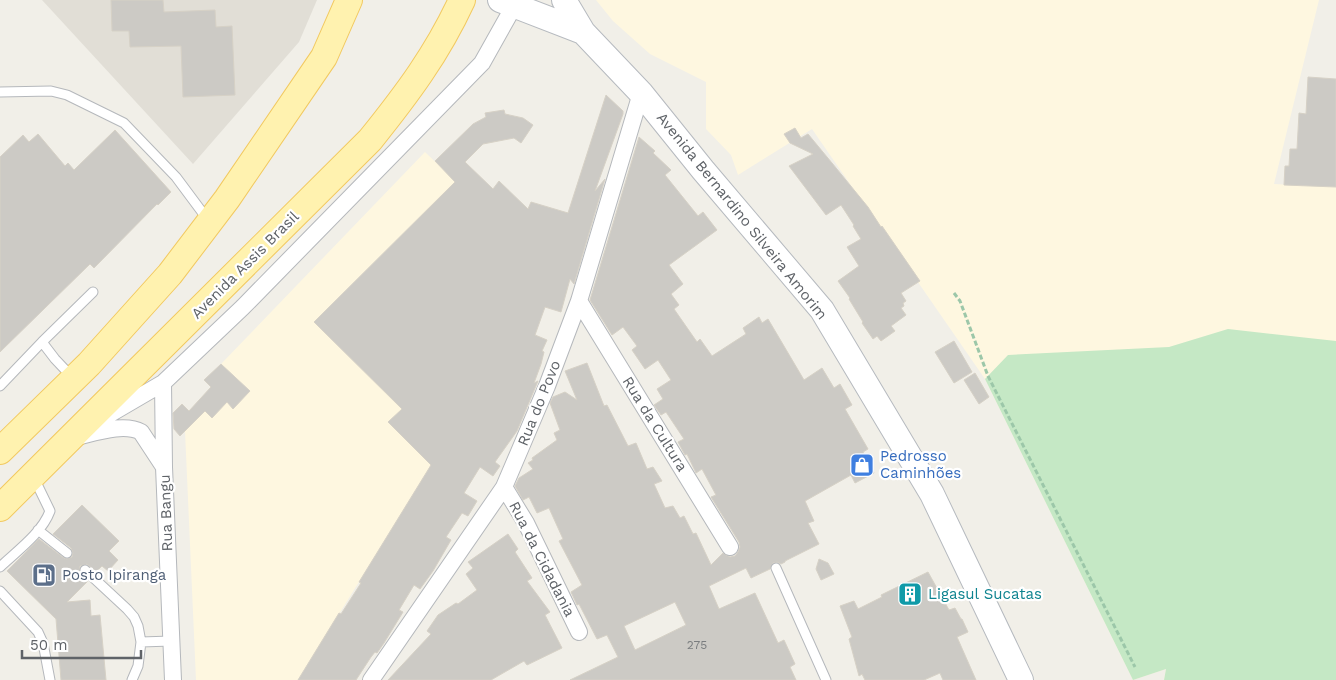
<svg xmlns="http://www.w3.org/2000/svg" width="1336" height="680" font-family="'Work Sans',sans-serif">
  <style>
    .commercial { fill: #fef7e0 }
    .education { fill: #e1ded6 }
    .green { fill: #c5e8c5 }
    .building { fill: #cccac5; stroke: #d6d1c6; fill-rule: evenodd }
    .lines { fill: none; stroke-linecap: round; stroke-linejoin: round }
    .lane-casing { stroke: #b5b8bc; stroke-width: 11 }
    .street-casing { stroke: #b5b8bc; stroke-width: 18 }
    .secondary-casing { stroke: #b6babf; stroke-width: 26 }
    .primary-casing { stroke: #f2c960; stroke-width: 28 }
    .path { stroke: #9cc7a9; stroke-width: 3; stroke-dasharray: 5 2.5; stroke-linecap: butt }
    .lane { stroke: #fff; stroke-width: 9 }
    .street { stroke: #fff; stroke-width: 16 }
    .secondary { stroke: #fff; stroke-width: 24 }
    .primary { stroke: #fff2af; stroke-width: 26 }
    .labels { text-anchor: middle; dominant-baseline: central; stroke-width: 4.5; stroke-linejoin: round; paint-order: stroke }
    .number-label { font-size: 12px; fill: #7a7d7f }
    .street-label { font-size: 15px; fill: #5f6368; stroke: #fff }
    .shop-label { font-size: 15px; fill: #366cbe; stroke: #fff; text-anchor: start }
    .service-label { font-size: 15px; fill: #4e5e75; stroke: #fff; text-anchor: start }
    .culture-label { font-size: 15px; fill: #0d838f; stroke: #fff; text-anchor: start }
  </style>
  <rect width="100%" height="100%" fill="#f1efe8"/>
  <!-- commercial -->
  <path class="commercial" d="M596,0H1319L1274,184L1336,187V680H1164L1166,669L1133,680L985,379L812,129L738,175L731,155L706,129V82L650,54L613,21Z
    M425,152L522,245L469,405L298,680H196L185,431L205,411L212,418L227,402L233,408L250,391L221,364Z"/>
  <!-- education -->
  <path class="education" d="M42,0H317L299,42L193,164Z"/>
  <!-- green -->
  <path class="green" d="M1228,329L1336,341V680H1164L1166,669L1133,680L985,379L1008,355L1169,347Z"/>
  <!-- building -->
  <path class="building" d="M111,0H163L164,12L215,10L216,27L232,26L235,95L183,97L181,46L130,47L129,31H112Z
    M1308,77L1336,79V187L1284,185L1285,166H1289L1290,149H1297L1299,113L1306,114Z
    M606,95L623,111V114L595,191L605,179L574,284L570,279L561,312L545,307L535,335L547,340L542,351L544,352L541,364L534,383L538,381L517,431L495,462L500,466L493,476L480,467L464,493L477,501L468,516L462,513L446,537L451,540L433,571L420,589L414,585L399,610L403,612L384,643L377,653L375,652L371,657L356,680H298L339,613L341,614L361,583L359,582L431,465L388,422L402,409L314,322L455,182L435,161L473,124L486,117L485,113L504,110L505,114L523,118L533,125L521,143L514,138L483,144L465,162L493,189L499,181L528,209L531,202L568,213Z
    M795,128L801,138L808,134L832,163L868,207L881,227L882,226L920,281L901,293L906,301L903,303L904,306L901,308L906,315L891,326L895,331L881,341L877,336L873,339L862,323L863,322L849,299L850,298L838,281L859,266L847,247L861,239L853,226L854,225L841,205L826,215L789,166L813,154L790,143L784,134Z
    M115,130L171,192L158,205L157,204L94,268L90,264L0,352V157L23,135L29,142L38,134L65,166L68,163L74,170Z
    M639,137L655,151L653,153L671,170L665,175L698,216L703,212L717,230L669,265L683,284L671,294L679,305L674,309L697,342L700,339L712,356L746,334L743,328L759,317L762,323L768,319L804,380L822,368L834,388L840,384L852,405L845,409L868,449L863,452L874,473L855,483L851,475L805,501L814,521L808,523L819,544L785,561V562L781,564L777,562L773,563L770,569L751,578L746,568L709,586L719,609L755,593L778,643L784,640L795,664L790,667L796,680H570L618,657L607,635L597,639L579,604L577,605L571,592L582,585L559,541L563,539L549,508L537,513L529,497L523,500L515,486L519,478L533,469L528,463L533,460L532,458L557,440L554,433L560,430L550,403L553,397L565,392L577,400L565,371L587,363L604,406L607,405L628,446L636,443L647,469L653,467L662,481L654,484L665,508L673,506L680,518L684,516L693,534L696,533L711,565L723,553L730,557L735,556L738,552L740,547L739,542L711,497L716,495L702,469L696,473L687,454L685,455L678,442L684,439L666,412L661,415L654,405L663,399L657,389L671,380L658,360L645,369L632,350L637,346L623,327L612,335L590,300ZM675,602L686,625L635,650L624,626Z
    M954,341L972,372L954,383L935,352Z
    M221,364L250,391L233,409L227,402L212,418L205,411L180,436L174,429L173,413L182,404L189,411L211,387L204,380Z
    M975,373L989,397L979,404L964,380Z
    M82,505L119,541L109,551L118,560L108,571L102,566L96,572L87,564L80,566L79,572L88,581L67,602L90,600L91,616L100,615L106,680H61L56,619L7,571L39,539L64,558L67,559L72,557L73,553L71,548L53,534Z
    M508,534L518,549L515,552L532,578L527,581L550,612L545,615L562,648L527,665L524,661L491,680H388L431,634L427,631L438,615L456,603L458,604L477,590L466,574L473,568L468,562Z
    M819,559L828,563L834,574L821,580L816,569Z
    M928,572L949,610L955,608L961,619H962L968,632L957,637L976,680H943L940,673L924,680H865L862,674L859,676L849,639L852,637L840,606L854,601L858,609L882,597L881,595Z"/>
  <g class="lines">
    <!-- lane casing -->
    <g class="lane-casing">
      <path id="lane" d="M0,92L51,91L67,95L124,123L176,177L208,220
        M72,377L55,359L42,342L93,292
        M0,386L42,342
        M38,530L67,553
        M0,567C17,551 42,533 50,511L34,478
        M776,568L826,680
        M85,570L127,609L134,617L138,626L141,642L171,641
        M0,591L38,632L43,643L50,680
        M132,680L138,666L141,642"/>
    </g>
    <!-- street casing -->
    <g class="street-casing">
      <path id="street" d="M579,301L730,547
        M163,383L164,467L173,680
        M98,421L163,383L243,307L482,63L514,6L516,0
        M72,438C92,434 123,422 141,432L164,467
        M504,487L526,523L579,632
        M371,680L504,487L547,386L579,301L641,93"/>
    </g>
    <!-- secondary casing -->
    <g class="secondary-casing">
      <path id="secondary" d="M500,0L583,32
        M564,0L583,32L641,93L703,170L822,310L932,494L1021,680"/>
    </g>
    <!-- primary casing -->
    <g class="primary-casing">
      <path id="primary" d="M0,451L89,364L170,274L227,199L324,57L349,0
        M0,508L370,140C407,94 437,54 462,0"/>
    </g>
    <!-- path -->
    <path class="path" d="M954,293L960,301L988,376L1135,667"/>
    <!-- lane -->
    <use href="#lane" class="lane"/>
    <!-- street -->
    <use href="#street" class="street"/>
    <!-- secondary -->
    <use href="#secondary" class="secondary"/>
    <!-- primary -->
    <use href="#primary" class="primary"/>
  </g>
  <!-- icons -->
  <defs>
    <g id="shop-square" transform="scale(1.25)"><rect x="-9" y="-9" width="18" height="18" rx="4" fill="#3f7fe0" stroke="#fff"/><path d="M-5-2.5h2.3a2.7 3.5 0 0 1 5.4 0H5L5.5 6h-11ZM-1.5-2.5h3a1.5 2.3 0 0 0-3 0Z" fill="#fff"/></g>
    <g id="fuel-square" transform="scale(1.25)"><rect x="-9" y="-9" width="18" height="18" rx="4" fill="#5c6f8a" stroke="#fff"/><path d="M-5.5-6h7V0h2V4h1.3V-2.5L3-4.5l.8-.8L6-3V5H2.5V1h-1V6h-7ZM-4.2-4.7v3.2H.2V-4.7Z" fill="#fff"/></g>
    <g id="building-square" transform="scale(1.25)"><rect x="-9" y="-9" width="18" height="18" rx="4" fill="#0f9aa8" stroke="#fff"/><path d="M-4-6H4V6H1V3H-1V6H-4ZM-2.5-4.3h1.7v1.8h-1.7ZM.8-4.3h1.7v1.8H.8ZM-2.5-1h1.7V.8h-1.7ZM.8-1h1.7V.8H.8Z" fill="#fff"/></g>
  </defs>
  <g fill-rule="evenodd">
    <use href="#shop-square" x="862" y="465"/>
    <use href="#fuel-square" x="44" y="575"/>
    <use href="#building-square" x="910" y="594"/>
  </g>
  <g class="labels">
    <!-- number labels -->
    <g class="number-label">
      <text x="697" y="645">275</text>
    </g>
    <!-- street labels -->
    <g class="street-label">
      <text transform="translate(742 216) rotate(51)">Avenida Bernardino Silveira Amorim</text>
      <text transform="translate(245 265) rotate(-45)">Avenida Assis Brasil</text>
      <text transform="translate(539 403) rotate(-68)">Rua do Povo</text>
      <text transform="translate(655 424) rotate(58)">Rua da Cultura</text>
      <text transform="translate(166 513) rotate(-92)">Rua Bangu</text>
      <text transform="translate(542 559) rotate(63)">Rua da Cidadania</text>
    </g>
    <!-- shop labels -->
    <g class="shop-label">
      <text x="880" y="456">Pedrosso<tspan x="880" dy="17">Caminhões</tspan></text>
    </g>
    <!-- service labels -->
    <g class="service-label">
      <text x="62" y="575">Posto Ipiranga</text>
    </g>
    <!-- culture labels -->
    <g class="culture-label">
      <text x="928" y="594">Ligasul Sucatas</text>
    </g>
  </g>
  <!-- scale -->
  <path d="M22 650v8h119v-8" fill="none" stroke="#5f6368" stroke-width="2.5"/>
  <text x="30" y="650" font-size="15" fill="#5f6368" stroke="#ffffff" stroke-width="4" paint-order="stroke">50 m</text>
</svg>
